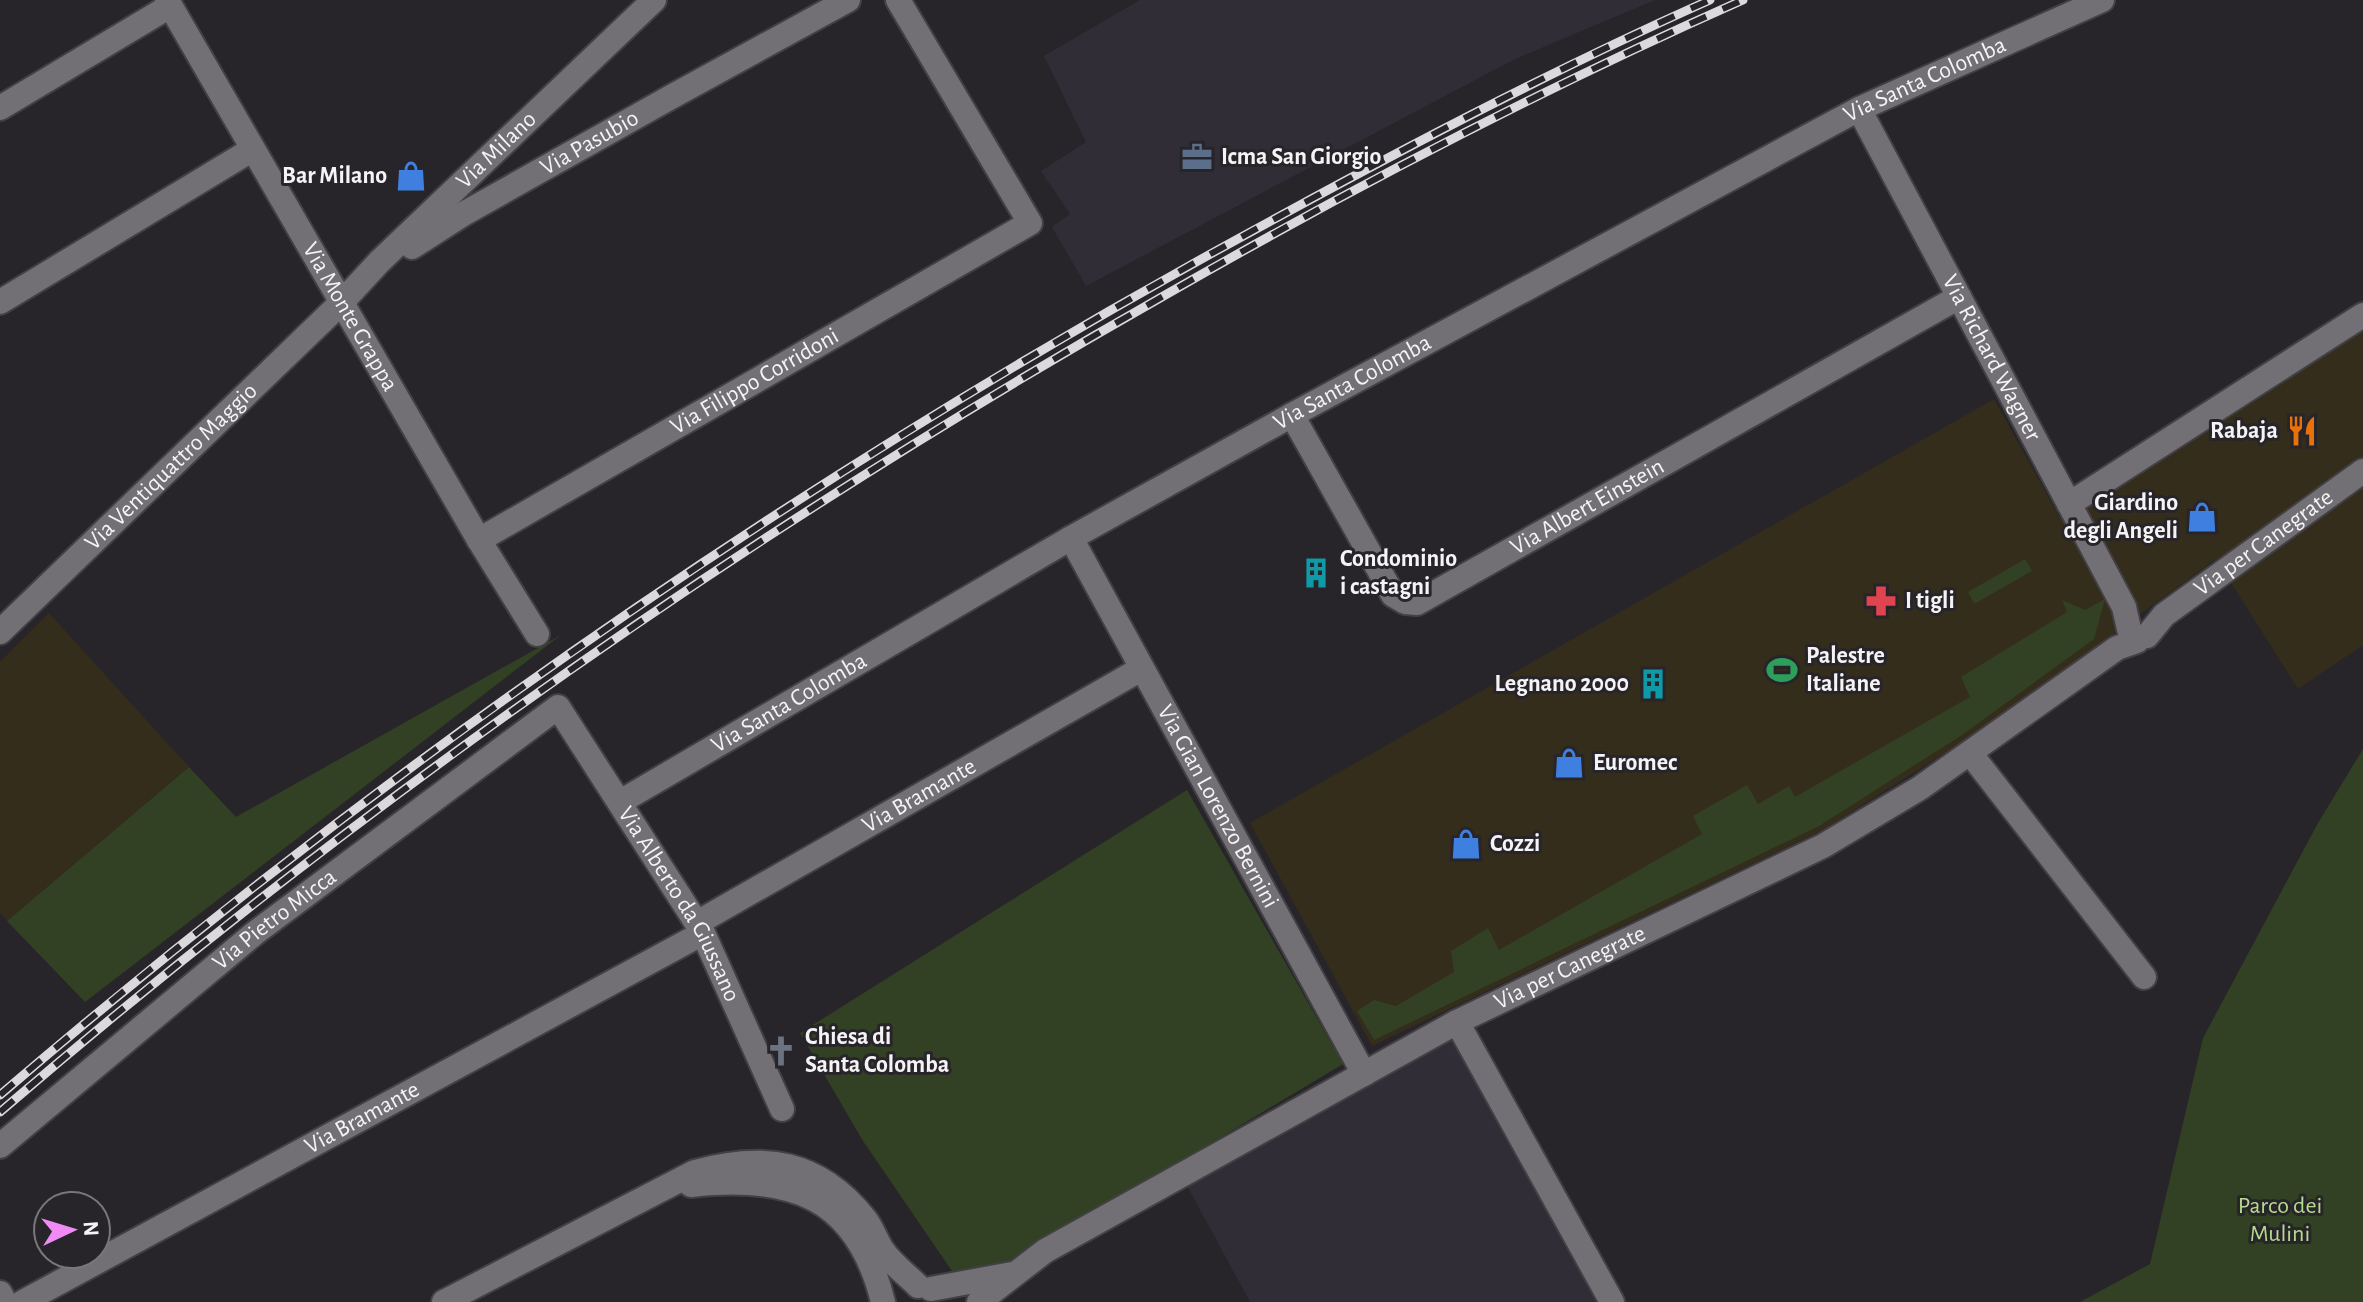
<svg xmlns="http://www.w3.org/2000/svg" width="2363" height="1302" font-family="'Alegreya Sans',sans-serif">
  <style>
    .commercial { fill: #342d1c }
    .built { fill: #312d37 }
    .green { fill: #324123 }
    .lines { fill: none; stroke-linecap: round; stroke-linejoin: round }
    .minor-casing { stroke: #424044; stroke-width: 28 }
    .minor { stroke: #727075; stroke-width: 24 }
    .rail-casing { stroke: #dbd9dc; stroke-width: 9 }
    .rail { stroke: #272529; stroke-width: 6; stroke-dasharray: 18; stroke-linecap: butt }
    .labels { text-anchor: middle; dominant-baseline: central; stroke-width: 6; stroke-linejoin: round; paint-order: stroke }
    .street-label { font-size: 24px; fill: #f5f3f6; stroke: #272529 }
    .poi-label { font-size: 24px; font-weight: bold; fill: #f5f3f6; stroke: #272529; text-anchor: start }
    .park-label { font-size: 24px; fill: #b5db8e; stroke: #272529 }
  </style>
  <rect width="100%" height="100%" fill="#272529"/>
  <!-- commercial -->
  <path class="commercial" d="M2363,324V458L2351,467L2363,485V645L2298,689L2216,559L1969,738L1821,831L1372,1046L1250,823L1994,399L2060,518Z
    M49,613L189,767L7,921L0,913V662Z"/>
  <!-- built -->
  <path class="built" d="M1140,0H1655L1513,60L1086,286L1052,227L1070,214L1041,171L1086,142L1044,56Z
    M1455,1031L1601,1302H1250L1185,1182Z"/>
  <!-- green -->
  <path class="green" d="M2025,559L2032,571L1974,604L1968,592Z
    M2105,599L2094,639L1962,735L1819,826L1374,1040L1357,1011L1374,1000L1396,1006L1454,972L1451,951L1488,928L1499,950L1702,834L1693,816L1747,785L1758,804L1789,786L1795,797L1970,697L1961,677L2067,612L2062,600L2085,610Z
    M561,635L85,1002L7,921L189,767L236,817Z
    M2363,749V1302H2080L2150,1264L2203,1038L2318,823Z
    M1187,790L1343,1064L1004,1267L952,1271L863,1141L800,1033Z"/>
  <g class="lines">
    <!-- minor casing -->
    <g class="minor-casing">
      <g id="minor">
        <path id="s1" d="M167,0L479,540L537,634"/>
        <path d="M0,108L170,6"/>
        <path id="s2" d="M1859,109L2124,607L2129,629"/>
        <path id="s3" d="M412,247L465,213L671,97L848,0"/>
        <path d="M0,302L253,149"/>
        <path id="s4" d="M1292,415L1393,595L1405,602L1417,603L1959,297"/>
        <path d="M2069,504L2363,315"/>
        <path id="s5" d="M1071,538L1364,1074"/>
        <path id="s6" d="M479,540L1030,223L898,0"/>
        <path id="s7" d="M0,632L342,302L379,262L654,0"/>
        <path id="s8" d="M2147,636L2164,615L2363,471"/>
        <path d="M1970,753L2144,977"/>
        <path id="s9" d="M620,802L1071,538L1292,415L1859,109L2102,0"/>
        <path id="s10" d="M697,923L1141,669"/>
        <path d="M1457,1022L1612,1302"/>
        <path id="s11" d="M0,1146L255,933L558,707L703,933L782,1109"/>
        <path d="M691,1185C792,1174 857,1196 883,1302"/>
        <path d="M931,1289L1012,1274"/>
        <path d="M0,1293L5,1302"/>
        <path id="s12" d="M23,1302L703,933"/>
        <path d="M444,1302L695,1172C764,1153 818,1160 865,1219C873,1229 876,1241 883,1251C892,1264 907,1275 918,1286"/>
        <path id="s13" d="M979,1302L1045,1251L1457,1022L1823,846L1920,788L2117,648L2137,641"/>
      </g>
    </g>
    <!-- minor -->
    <use href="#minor" class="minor"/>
    <!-- rail casing -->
    <g class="rail-casing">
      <path id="rail" d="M0,1095C393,758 824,462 1280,216C1421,139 1564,65 1710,0
        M0,1112C361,802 754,528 1167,294C1354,187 1546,87 1743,0"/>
    </g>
    <!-- rail -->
    <use href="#rail" class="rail"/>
  </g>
  <!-- icons -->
  <defs>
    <g id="office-bare" transform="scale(2.4)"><path d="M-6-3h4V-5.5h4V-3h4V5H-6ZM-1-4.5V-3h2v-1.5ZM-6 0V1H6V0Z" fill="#5c6f8a" stroke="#272529" stroke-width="2.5" paint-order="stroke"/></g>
    <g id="shop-bare" transform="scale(2.4)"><path d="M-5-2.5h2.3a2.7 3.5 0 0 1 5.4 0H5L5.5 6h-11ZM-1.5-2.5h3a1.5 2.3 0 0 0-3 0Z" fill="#3f7fe0" stroke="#272529" stroke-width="2.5" paint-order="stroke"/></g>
    <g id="restaurant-bare" transform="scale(2.4)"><path d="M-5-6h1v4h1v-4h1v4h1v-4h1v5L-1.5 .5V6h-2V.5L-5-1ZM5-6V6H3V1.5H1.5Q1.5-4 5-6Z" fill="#e8710a" stroke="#272529" stroke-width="2.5" paint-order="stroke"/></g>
    <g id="building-bare" transform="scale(2.4)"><path d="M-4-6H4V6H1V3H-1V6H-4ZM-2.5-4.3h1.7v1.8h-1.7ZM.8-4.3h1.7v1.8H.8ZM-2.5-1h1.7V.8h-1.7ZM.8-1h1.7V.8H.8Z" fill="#0f9aa8" stroke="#272529" stroke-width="2.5" paint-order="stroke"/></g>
    <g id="pharmacy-bare" transform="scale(2.4)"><path d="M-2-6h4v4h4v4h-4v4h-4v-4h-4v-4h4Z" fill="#e0444e" stroke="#272529" stroke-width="2.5" paint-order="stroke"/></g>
    <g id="stadium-bare" transform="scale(2.4)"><path d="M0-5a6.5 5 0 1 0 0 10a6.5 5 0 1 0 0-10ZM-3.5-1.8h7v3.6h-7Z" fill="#2e9e5b" stroke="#272529" stroke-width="2.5" paint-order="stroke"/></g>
    <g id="church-bare" transform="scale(2.4)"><path d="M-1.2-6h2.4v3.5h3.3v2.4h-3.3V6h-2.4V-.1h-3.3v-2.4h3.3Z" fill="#6b7280" stroke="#272529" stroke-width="2.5" paint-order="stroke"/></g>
  </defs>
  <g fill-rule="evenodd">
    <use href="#office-bare" x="1197" y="157"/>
    <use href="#shop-bare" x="411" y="176"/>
    <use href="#restaurant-bare" x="2302" y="431"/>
    <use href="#shop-bare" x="2202" y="517"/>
    <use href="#building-bare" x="1316" y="573"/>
    <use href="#pharmacy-bare" x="1881" y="601"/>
    <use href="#stadium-bare" x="1782" y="670"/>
    <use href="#building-bare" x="1653" y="684"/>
    <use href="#shop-bare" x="1569" y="763"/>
    <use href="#shop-bare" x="1466" y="844"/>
    <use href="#church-bare" x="781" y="1051"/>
  </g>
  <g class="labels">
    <!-- street labels -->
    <g class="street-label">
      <text stroke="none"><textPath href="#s9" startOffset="1492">Via Santa Colomba</textPath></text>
      <text stroke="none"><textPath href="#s3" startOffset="206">Via Pasubio</textPath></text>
      <text stroke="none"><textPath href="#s7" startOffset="692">Via Milano</textPath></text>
      <text stroke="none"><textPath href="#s1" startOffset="366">Via Monte Grappa</textPath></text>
      <text stroke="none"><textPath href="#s2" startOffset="282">Via Richard Wagner</textPath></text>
      <text stroke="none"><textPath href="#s6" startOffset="318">Via Filippo Corridoni</textPath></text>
      <text stroke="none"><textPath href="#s9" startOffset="844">Via Santa Colomba</textPath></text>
      <text stroke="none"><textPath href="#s7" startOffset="238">Via Ventiquattro Maggio</textPath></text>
      <text stroke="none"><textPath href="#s4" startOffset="428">Via Albert Einstein</textPath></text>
      <text stroke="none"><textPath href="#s8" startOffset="150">Via per Canegrate</textPath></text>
      <text stroke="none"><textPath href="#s9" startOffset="196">Via Santa Colomba</textPath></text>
      <text stroke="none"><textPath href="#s10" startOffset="256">Via Bramante</textPath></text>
      <text stroke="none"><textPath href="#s5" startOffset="306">Via Gian Lorenzo Bernini</textPath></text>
      <text stroke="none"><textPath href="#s11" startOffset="942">Via Alberto da Giussano</textPath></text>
      <text stroke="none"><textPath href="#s11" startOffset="356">Via Pietro Micca</textPath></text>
      <text stroke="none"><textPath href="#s13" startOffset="680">Via per Canegrate</textPath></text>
      <text stroke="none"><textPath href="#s12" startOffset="386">Via Bramante</textPath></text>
    </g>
    <!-- poi labels -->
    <g class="poi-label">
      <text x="1221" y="157">Icma San Giorgio</text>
      <text x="387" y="176" text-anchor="end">Bar Milano</text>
      <text x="2278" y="431" text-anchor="end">Rabaja</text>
      <text x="2178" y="503" text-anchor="end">Giardino<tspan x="2178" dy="28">degli Angeli</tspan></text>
      <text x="1340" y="559">Condominio<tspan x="1340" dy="28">i castagni</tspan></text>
      <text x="1905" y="601">I tigli</text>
      <text x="1806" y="656">Palestre<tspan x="1806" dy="28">Italiane</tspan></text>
      <text x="1629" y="684" text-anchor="end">Legnano 2000</text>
      <text x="1593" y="763">Euromec</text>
      <text x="1490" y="844">Cozzi</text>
      <text x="805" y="1037">Chiesa di<tspan x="805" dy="28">Santa Colomba</tspan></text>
    </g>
    <!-- park labels -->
    <g class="park-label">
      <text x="2280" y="1206">Parco dei<tspan x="2280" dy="28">Mulini</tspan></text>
    </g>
  </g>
  <!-- north arrow -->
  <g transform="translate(72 1230) rotate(86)"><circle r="38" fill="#272529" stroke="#79777b" stroke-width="2"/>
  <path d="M0-6L14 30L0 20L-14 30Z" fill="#f08bf6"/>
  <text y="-12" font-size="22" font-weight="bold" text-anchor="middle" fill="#f5f3f6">N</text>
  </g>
</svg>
